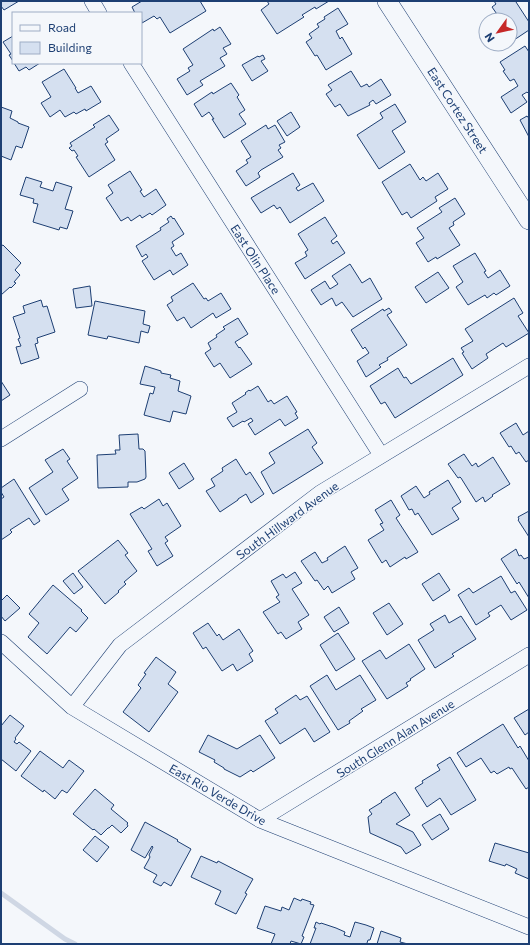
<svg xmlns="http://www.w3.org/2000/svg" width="530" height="945" font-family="Commissioner,sans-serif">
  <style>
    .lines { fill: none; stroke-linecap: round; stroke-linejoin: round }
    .stream { stroke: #cfd7e4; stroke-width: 5 }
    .building { fill: #d5e0f0; stroke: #1d3f73 }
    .minor-casing { stroke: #1d3f73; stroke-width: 16 }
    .tertiary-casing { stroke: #1d3f73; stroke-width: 20 }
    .minor { stroke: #f4f7fb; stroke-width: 15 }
    .tertiary { stroke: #f4f7fb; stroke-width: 19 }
    .labels { text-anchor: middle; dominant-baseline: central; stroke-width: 3; stroke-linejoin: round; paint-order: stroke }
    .street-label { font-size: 12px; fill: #1d3f73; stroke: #f4f7fb }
  </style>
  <rect width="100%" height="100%" fill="#f4f7fb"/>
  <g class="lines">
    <!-- stream -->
    <path class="stream" d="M1,893L65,939L75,944"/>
  </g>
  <!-- building -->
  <path class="building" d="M1,1H19L4,10L1,6Z
    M142,1H200L206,11L170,33L160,17L157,19L154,16L142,23L141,13H135L132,7Z
    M267,1H329L316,9L315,7L302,15L304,17L277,34L261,10L269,4Z
    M494,1H518L516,2L529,22V30L514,40L510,34V20H501L492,7L496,4Z
    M338,8L348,24L336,31L340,39L342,37L352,54L326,70L317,55L315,56L306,42L312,38L309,34L319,27L317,24L325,19L324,17Z
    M220,27L231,44L223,48L227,54L220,58L225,66L200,81L203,85L187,95L177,79L190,71L188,68L193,65L183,49L213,29L214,31Z
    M13,36V61L9,55L11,54L3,42Z
    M525,46L529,52V94L527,92L522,95L527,102L511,113L501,97L518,86L514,79L510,81L503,71L505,70L500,62Z
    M263,55L265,59L261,61L268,71L252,81L242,65L258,56L259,57Z
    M14,63H40L29,70L26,67L19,71Z
    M64,69L76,88H75L78,93L91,86L101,102L86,111L85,109L76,114L74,112L65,117L60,110L50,117L41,103L51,97L42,82Z
    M351,71L361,87L367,84L369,87L381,79L391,95L376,104L373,100L369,103L370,105L348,116L340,104L335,107L326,94L332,90L328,85Z
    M231,83L239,95L237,97L245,110L239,114L246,124L224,138L212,119H214L209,112L202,117L194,104L212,92L213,94Z
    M395,104L406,122L392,131L405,152L379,169L357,135L383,118L380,113Z
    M1,107L12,111L10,118L18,122V123L29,127L22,148L16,146L11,160L1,156Z
    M291,112L300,127L287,136L277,121Z
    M109,115L119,130L106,139L108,142L105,144L115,160L89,177L76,157L78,156L74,150L72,151L69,148L72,146L70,143L95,127L93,125Z
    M527,116V117L529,116V137L520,120Z
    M266,125L268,129L275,125L285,142L279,145L281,148L278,150L283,157L261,170L258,173L260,177L246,186L236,171L248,163L246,160L251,157L241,141Z
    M410,164L420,180L423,177L426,181L438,173L448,189L435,197L437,201L411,218L407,212L402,215L382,182Z
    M130,171L142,190L140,191L144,197L156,189L166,205L152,215L150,213L142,218L140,215L131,221L128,217L121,221L106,198L113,193L108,185Z
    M293,173L300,185L296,188L298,191L313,183L324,201L290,223L280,207L277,209L274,205L261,213L251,198Z
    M26,177L42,182L40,187L53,191L56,182L72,187L65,209L73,211L67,229L60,227L59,230L33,222L38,204L33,203L34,199L20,195Z
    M455,198L465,214L453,222L454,225L449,228L460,245L437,259L436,257L428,262L416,243L424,238L417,228L442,212L439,208Z
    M171,216L173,219L174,218L184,234L172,242L174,246L171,248L176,256L181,253L188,265L173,275L170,270L154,280L142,261L148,257L146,254L142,257L136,246L161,230L160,228L169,222L167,219Z
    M325,217L337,236L331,241L333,244L337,241L345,253L305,279L295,263L307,256L305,252L308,250L298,234Z
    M3,245L21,263L15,270L20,275L14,282L16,283L11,288L10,287L1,295V246Z
    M475,253L486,271L484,272L488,278L500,270L510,286L496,295L494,293L487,298L485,295L468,305L456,287L463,282L453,266Z
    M350,264L362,283L370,278L382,299L353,317L342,302L336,306L332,298L321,305L311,290L325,281L330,289L338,284L332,276Z
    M438,272L449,288L426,303L415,287Z
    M193,283L204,299L206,298L208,301L221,293L231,309L216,318L213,313L191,328L184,317L177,321L167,305L173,301L171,297Z
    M90,286L92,306L76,308L73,289Z
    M514,298L523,313L518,316L529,333L506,347L503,343L486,354L488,358L472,369L462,353L464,352L461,348L473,341L465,329Z
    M41,300L43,307L47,306L55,332L37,338L38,343L35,344L39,358L21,364L16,347L21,346L18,339L20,338L13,317L25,313L23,306Z
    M95,301L145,311L143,324L150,326L148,333L141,331L139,343L108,336L107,339L88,335Z
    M389,308L392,312L387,315L407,345L387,358L388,360L379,365L381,367L366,377L357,361L369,353L365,347L363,349L351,330L383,309L384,311Z
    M238,318L248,334L235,342L239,348L240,347L252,364L230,378L220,363L214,367L205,353L211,349L208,343L217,337L216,335L225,329L223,327Z
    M453,358L463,375L395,418L385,402L381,404L370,386L398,368L404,378L406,377L411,384Z
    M145,366L161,371V373L171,375L170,378L180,381L178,391L191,396L186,414L173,411L170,422L144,415L150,393L153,394L155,387L140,384Z
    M1,381L10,395L1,401Z
    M258,386L268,402L271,400L274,404L287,396L297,412L295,413L298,418L285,426L280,419L255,435L248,424L253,421L251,418L244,422L243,421L233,427L227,418L237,412L232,403L246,394L245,393L249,390L250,391Z
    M516,423L523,435L529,431V460L526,462L519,452L516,454L511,446L509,447L500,433Z
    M308,429L317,443L312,447L323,463L273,494L261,472L275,463L269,453Z
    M138,434L139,449H143L145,451L146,477L145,479L137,482H128V487L98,488L97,455L116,454L115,450H120L119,435Z
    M63,449L70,459L67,461L78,478L62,489L69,500L46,515L29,488L53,472L45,460Z
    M464,454L472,466L476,463L478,467L493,457L510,484L492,495L493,496L485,502L483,497L476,502L461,478L460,477L458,478L448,464Z
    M236,459L246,475L250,472L264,494L251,503L246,494L238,499V500L220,512L206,491L215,486L211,479L223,471L222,468Z
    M184,463L194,479L179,489L169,473Z
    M14,479L40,521L34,525L29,518L10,530L12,532L10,534L1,540V499L4,497L1,492V488Z
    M448,480L461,502L452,508L459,519L432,535L418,513L415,515L412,509L409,510L401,496L416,486L424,498L430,494L429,492Z
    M159,499L163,506L167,503L181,526L165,537L168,541L165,543L173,556L157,566L148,551L152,549L130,514L142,507L144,509Z
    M391,500L400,515L396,518L418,552L406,559L405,557L390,567L386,560L382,563L368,540L384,530L380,524L383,523L375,510Z
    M529,511V537L518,520L519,519L518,517Z
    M118,540L128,553L125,555L137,571L124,582L126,584L118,591L119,592L105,604L78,571Z
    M345,546L358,568L351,572L355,579L332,593L328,586L324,590L317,580L315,581L301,561L315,552L322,563L328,560L327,558Z
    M516,549L519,556L521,555L524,559L529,557V598L519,582L517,584L501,559Z
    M295,572L302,583L292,589L309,615L298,622L302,629L286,639L281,632L278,634L263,612L280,602L276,597L279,595L271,581L283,574L286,578Z
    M73,573L83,587L74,594L63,581Z
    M439,573L450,590L433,601L422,584Z
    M501,576L511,593L515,591L527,610L511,620L501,605L488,613L490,616L476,625L458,595L469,588L473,593Z
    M53,585L82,610L81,611L88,618L76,632L70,627L47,654L28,637L39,623L29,614Z
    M7,595L20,608L5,621L1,616V601Z
    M389,603L403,624L387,635L373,613Z
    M339,607L349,623L334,632L324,617Z
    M445,615L449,623L461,616L476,639L452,654L454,656L435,668L418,640L434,630L430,624Z
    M208,623L217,636L219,634L223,640L239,629L253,651L249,654L253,661L237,671L233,664L222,671L206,647L203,649L193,633Z
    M338,633L355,659L336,671L320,645Z
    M409,644L425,669L410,679L411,680L406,683L408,686L387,699L362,661L380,650L386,659Z
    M156,657L176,672L168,684L178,692L149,732L123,712L141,688L138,685L146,674L144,673Z
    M327,675L336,690L360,675L376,700L361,709L363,711L349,721L350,723L338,730L310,686Z
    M296,695L300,700L307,696L330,732L314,742L305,728L280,744L265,721L278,713L275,709Z
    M529,709V732L525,735L514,718Z
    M10,715L24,726L15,738L16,739L14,742L17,744L19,742L31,751L16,771L1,759V726Z
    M503,724L518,748L520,746L529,761V787L526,789L512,768L510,769L509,767L497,774L494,771L491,773L481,758L466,767L457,753Z
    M208,735L237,749L260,735L275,758L253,772L251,770L240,777L224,769V768L214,762L215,760L199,752Z
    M40,751L63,768L69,760L84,771L67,793L62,790L55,799L44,790L43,792L21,776Z
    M450,757L476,800L451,815L440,798L427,807L415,788L423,783L422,781L440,770L437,765Z
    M95,789L114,805L111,809L128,823L127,824L128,826L121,833L112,825L109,828H108L101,835L94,829L93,830L73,814Z
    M395,792L410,815L396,824L413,832L421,845L406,854L401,847L370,833L368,817L372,814L369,810L382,802L381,801Z
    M440,814L449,829L432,840L422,825Z
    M145,822L178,840L177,841L191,849L171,886L164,882L161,886L153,882L157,875L144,868L148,861L150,857L149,855L153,847L152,846L145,858L131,850Z
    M95,836L109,847L97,862L83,850Z
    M495,843L529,853V879L515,873L517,869L506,864L505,866L489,861Z
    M201,856L217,863L218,861L253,879L245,893L247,894L236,914L215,904L221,891L191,877Z
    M294,898L301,901L302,899L311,902L310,904L314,905L302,936L304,937L301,944L291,941L290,944H271L275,934L257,928L265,906L281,911L282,907L289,910Z
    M316,922L320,924L321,923L336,928L345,932L344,935L350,937L355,922L366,925L374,928L370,940H368L367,943L368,944H310L316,928H314Z
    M381,931L401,938L400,942L408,944H377Z"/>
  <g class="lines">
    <!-- minor casing -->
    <g class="minor-casing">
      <path id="minor" d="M92,1L99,13
        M131,63L381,455
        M1,439L80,389
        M1,642L72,707L260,820L529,927
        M72,707L120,645L320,493L529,366
        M260,820L529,655"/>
    </g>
    <!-- tertiary casing -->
    <g class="tertiary-casing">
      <path id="tertiary" d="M387,1L529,220"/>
    </g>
    <!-- minor -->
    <use href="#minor" class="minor"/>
    <!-- tertiary -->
    <use href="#tertiary" class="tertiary"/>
  </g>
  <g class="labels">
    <!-- street labels -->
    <g class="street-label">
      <text transform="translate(458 110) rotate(57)">East Cortez Street</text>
      <text transform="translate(256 259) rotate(57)">East Olin Place</text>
      <text transform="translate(287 520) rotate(-36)">South Hillward Avenue</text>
      <text transform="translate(395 738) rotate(-32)">South Glenn Alan Avenue</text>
      <text transform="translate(218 794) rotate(30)">East Rio Verde Drive</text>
    </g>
  </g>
  <!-- border -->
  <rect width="530" height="945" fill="none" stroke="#1d3f73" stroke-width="4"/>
  <!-- legend -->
  <rect x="12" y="12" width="130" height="52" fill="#f4f7fb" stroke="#9eadc5"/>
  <rect x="20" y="25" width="20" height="6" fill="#f4f7fb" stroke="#9eadc5"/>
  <text x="48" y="32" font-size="12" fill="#1d3f73">Road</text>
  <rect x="20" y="42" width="20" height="12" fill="#d5e0f0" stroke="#9eadc5"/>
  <text x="48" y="52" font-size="12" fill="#1d3f73">Building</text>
  <!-- north arrow -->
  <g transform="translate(498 32) rotate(237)"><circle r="19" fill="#f4f7fb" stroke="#9eadc5"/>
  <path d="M0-3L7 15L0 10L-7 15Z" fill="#c62828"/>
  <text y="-6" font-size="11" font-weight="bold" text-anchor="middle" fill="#1d3f73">N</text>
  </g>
</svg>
